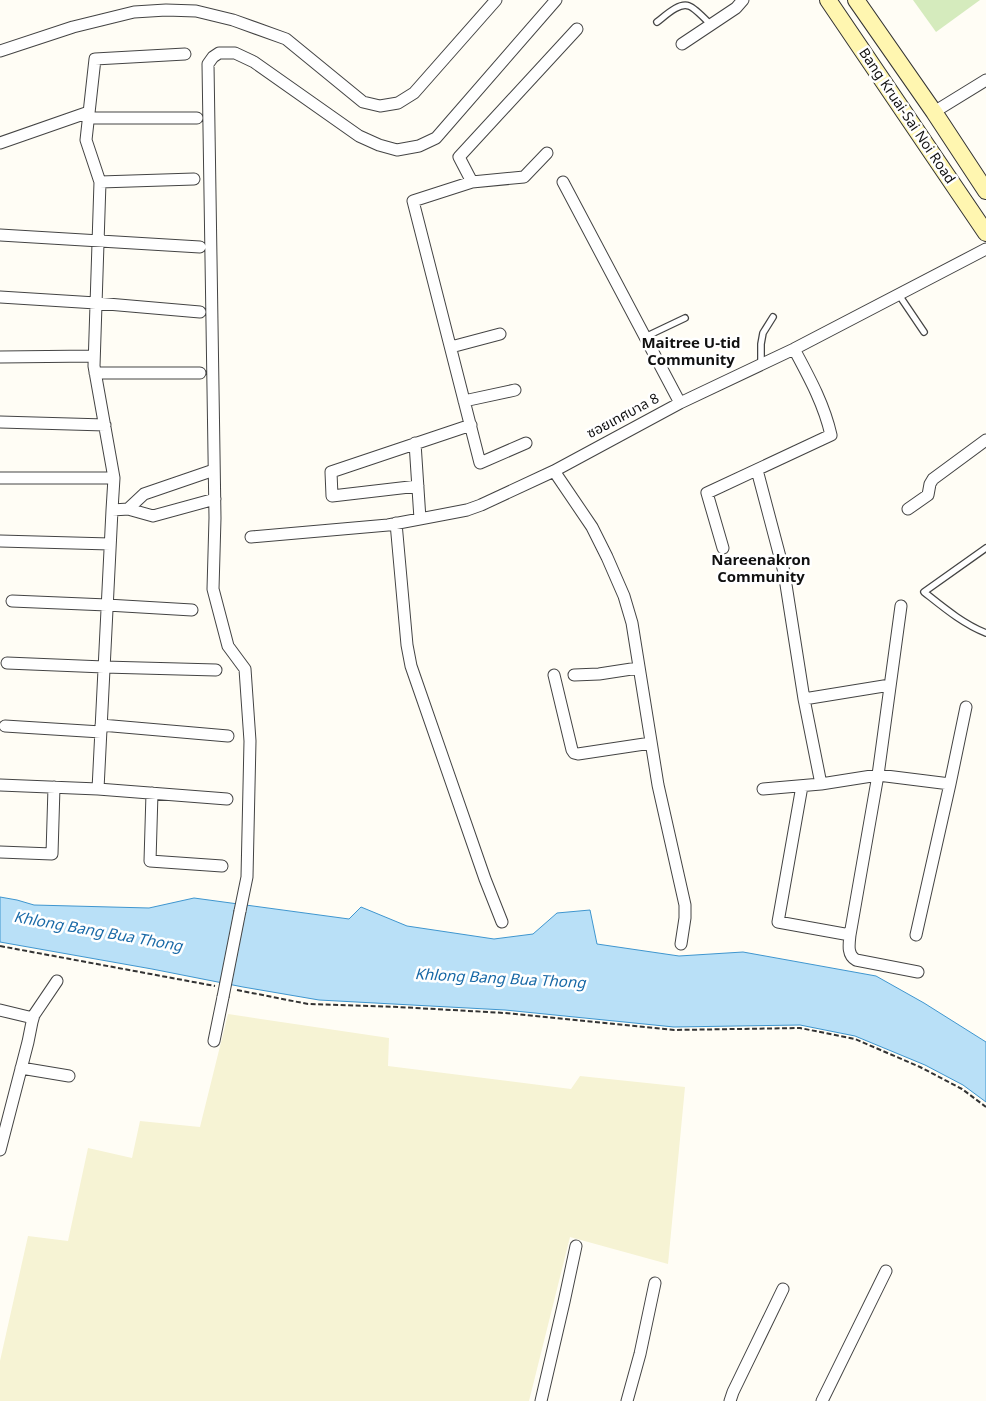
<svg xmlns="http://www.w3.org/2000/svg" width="986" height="1401" font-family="Georgia,'Noto Sans Thai',serif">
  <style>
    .farmland { fill: #f6f3d4 }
    .green { fill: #d5ebbd }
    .water { fill: #b9e0f7; stroke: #3f96cf }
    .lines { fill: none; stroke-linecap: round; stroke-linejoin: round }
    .service-casing { stroke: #444; stroke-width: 8 }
    .minor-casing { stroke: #444; stroke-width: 13 }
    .secondary-casing { stroke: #333; stroke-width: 18 }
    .path { stroke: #333; stroke-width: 2; stroke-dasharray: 5 2.5; stroke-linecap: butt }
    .service { stroke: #fff; stroke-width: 5.5 }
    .minor { stroke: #fff; stroke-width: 11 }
    .secondary { stroke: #fff6b0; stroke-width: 16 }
    .minor-bridge-casing { stroke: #444; stroke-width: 13; stroke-linecap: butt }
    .minor-bridge { stroke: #fff; stroke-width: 11 }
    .labels { text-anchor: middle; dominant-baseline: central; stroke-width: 5; stroke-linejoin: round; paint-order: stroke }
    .street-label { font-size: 14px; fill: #111; stroke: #fff }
    .neighbourhood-label { font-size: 15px; font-weight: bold; fill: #111; stroke: #fff }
    .water-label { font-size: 15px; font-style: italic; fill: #1768a6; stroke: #fff }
  </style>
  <rect width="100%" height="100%" fill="#fffdf5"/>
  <!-- farmland -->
  <path class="farmland" d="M228,1014L389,1038L388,1066L571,1089L580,1076L685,1087L668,1264L570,1237L529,1401H0V1361L28,1236L68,1241L88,1148L132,1158L140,1121L200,1127Z"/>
  <!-- green -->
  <path class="green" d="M913,0H980L936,32Z"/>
  <!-- water -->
  <path class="water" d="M0,897L17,900L34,905L149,908L194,898L349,919L361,907L407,926L494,939L533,934L557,913L590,910L597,944L679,956L743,952L876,976L924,1003L986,1042V1102L963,1085L925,1065L855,1036L800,1025L674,1027L505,1010L319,1000L243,987L152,969L0,942Z"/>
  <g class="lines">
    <!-- service casing -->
    <g class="service-casing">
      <path id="service" d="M657,22C665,16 679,2 689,6C695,8 706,20 711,25
        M899,295L924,332
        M645,337L685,318
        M761,364V344L763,333L773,317
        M986,548L924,592C943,607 963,624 986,633"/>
    </g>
    <!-- minor casing -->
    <g class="minor-casing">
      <path id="minor" d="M682,44L736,8L743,0
        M0,51L73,27L134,12L166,10L196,11L233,20L286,39L363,102L380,106L398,103L414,93L496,0
        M934,112L986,80
        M88,118H197
        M0,143L89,112
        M547,153L524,177L472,182L459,157L577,29
        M100,182L194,179
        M472,182L413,201L480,463L526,443
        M563,182L680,403
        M0,235L200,247
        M0,297L96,303L200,312
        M451,347L500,334
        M0,357L94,356
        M95,373H200
        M464,401L515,390
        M0,422L105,425
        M415,443L420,519
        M214,470L144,494L128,509L153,516L215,499
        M757,470L784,572L804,699L821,784
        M554,471L592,527L607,557L624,596L632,623L658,785L685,905V918L681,944
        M0,478H114
        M418,486L332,496L331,472L471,425
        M908,509L928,495L930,484L933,479L986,440
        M112,510L114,478L94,366L100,182L86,140L95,59L185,54
        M396,523L407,645L411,666L485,879L502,922
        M251,537L388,525L467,510L481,505L554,471L680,403L794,349L986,249
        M0,541L110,544
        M723,548L707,493L831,435C824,404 809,377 794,349
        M12,601L107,605L192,610
        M901,606L878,775L850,935C849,944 847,955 856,960L918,972
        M7,663L104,667L216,670
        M554,675L572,750L574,753L578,754L651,743
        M574,675L599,674L638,668
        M804,699L890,685
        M101,725L228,736
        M5,726L101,732
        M0,785L98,789L227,799
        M802,786L778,922L850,935
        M98,789L112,510L129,509
        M763,789L821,784L878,775L950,784
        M152,793L150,861L222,866
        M0,852L52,854L54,787
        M240,911L247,877L250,741L245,669L228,646L213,589L215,518L208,64L213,57L219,53H235L254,62L359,136L379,145L397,150L419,146L436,138L556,0
        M916,935L950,784L966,707
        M0,1010L33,1018
        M214,1041L223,997
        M21,1068L69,1076
        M0,1150L28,1042L32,1022L34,1015L57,981
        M541,1401L564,1302L576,1246
        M627,1401L640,1354L655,1283
        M730,1401L733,1392L783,1289
        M822,1401L886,1271"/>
    </g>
    <!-- secondary casing -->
    <g class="secondary-casing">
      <path id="secondary" d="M828,0L986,233
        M856,0L934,112L986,191"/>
    </g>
    <!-- path -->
    <path class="path" d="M0,946L215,986
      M237,990L308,1004L398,1007L505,1013L674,1030L800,1028L855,1039L920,1067L962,1089L986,1107"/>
    <!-- service -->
    <use href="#service" class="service"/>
    <!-- minor -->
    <use href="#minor" class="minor"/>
    <!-- secondary -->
    <use href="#secondary" class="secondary"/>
    <!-- minor-bridge casing -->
    <g class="minor-bridge-casing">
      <path id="minor-bridge" d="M223,997L240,911"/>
    </g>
    <!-- minor-bridge -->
    <use href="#minor-bridge" class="minor-bridge"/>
  </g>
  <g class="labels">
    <!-- street labels -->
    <g class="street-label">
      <text transform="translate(907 116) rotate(56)">Bang Kruai-Sai Noi Road</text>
      <text transform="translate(623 416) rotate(-28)">ซอยเทศบาล 8</text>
    </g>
    <!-- neighbourhood labels -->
    <g class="neighbourhood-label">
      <text x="691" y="343">Maitree U-tid<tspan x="691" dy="17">Community</tspan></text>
      <text x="761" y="560">Nareenakron<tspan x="761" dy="17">Community</tspan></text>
    </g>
    <!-- water labels -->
    <g class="water-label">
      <text transform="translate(98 932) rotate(10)">Khlong Bang Bua Thong</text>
      <text transform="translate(500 979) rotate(3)">Khlong Bang Bua Thong</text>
    </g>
  </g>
</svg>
